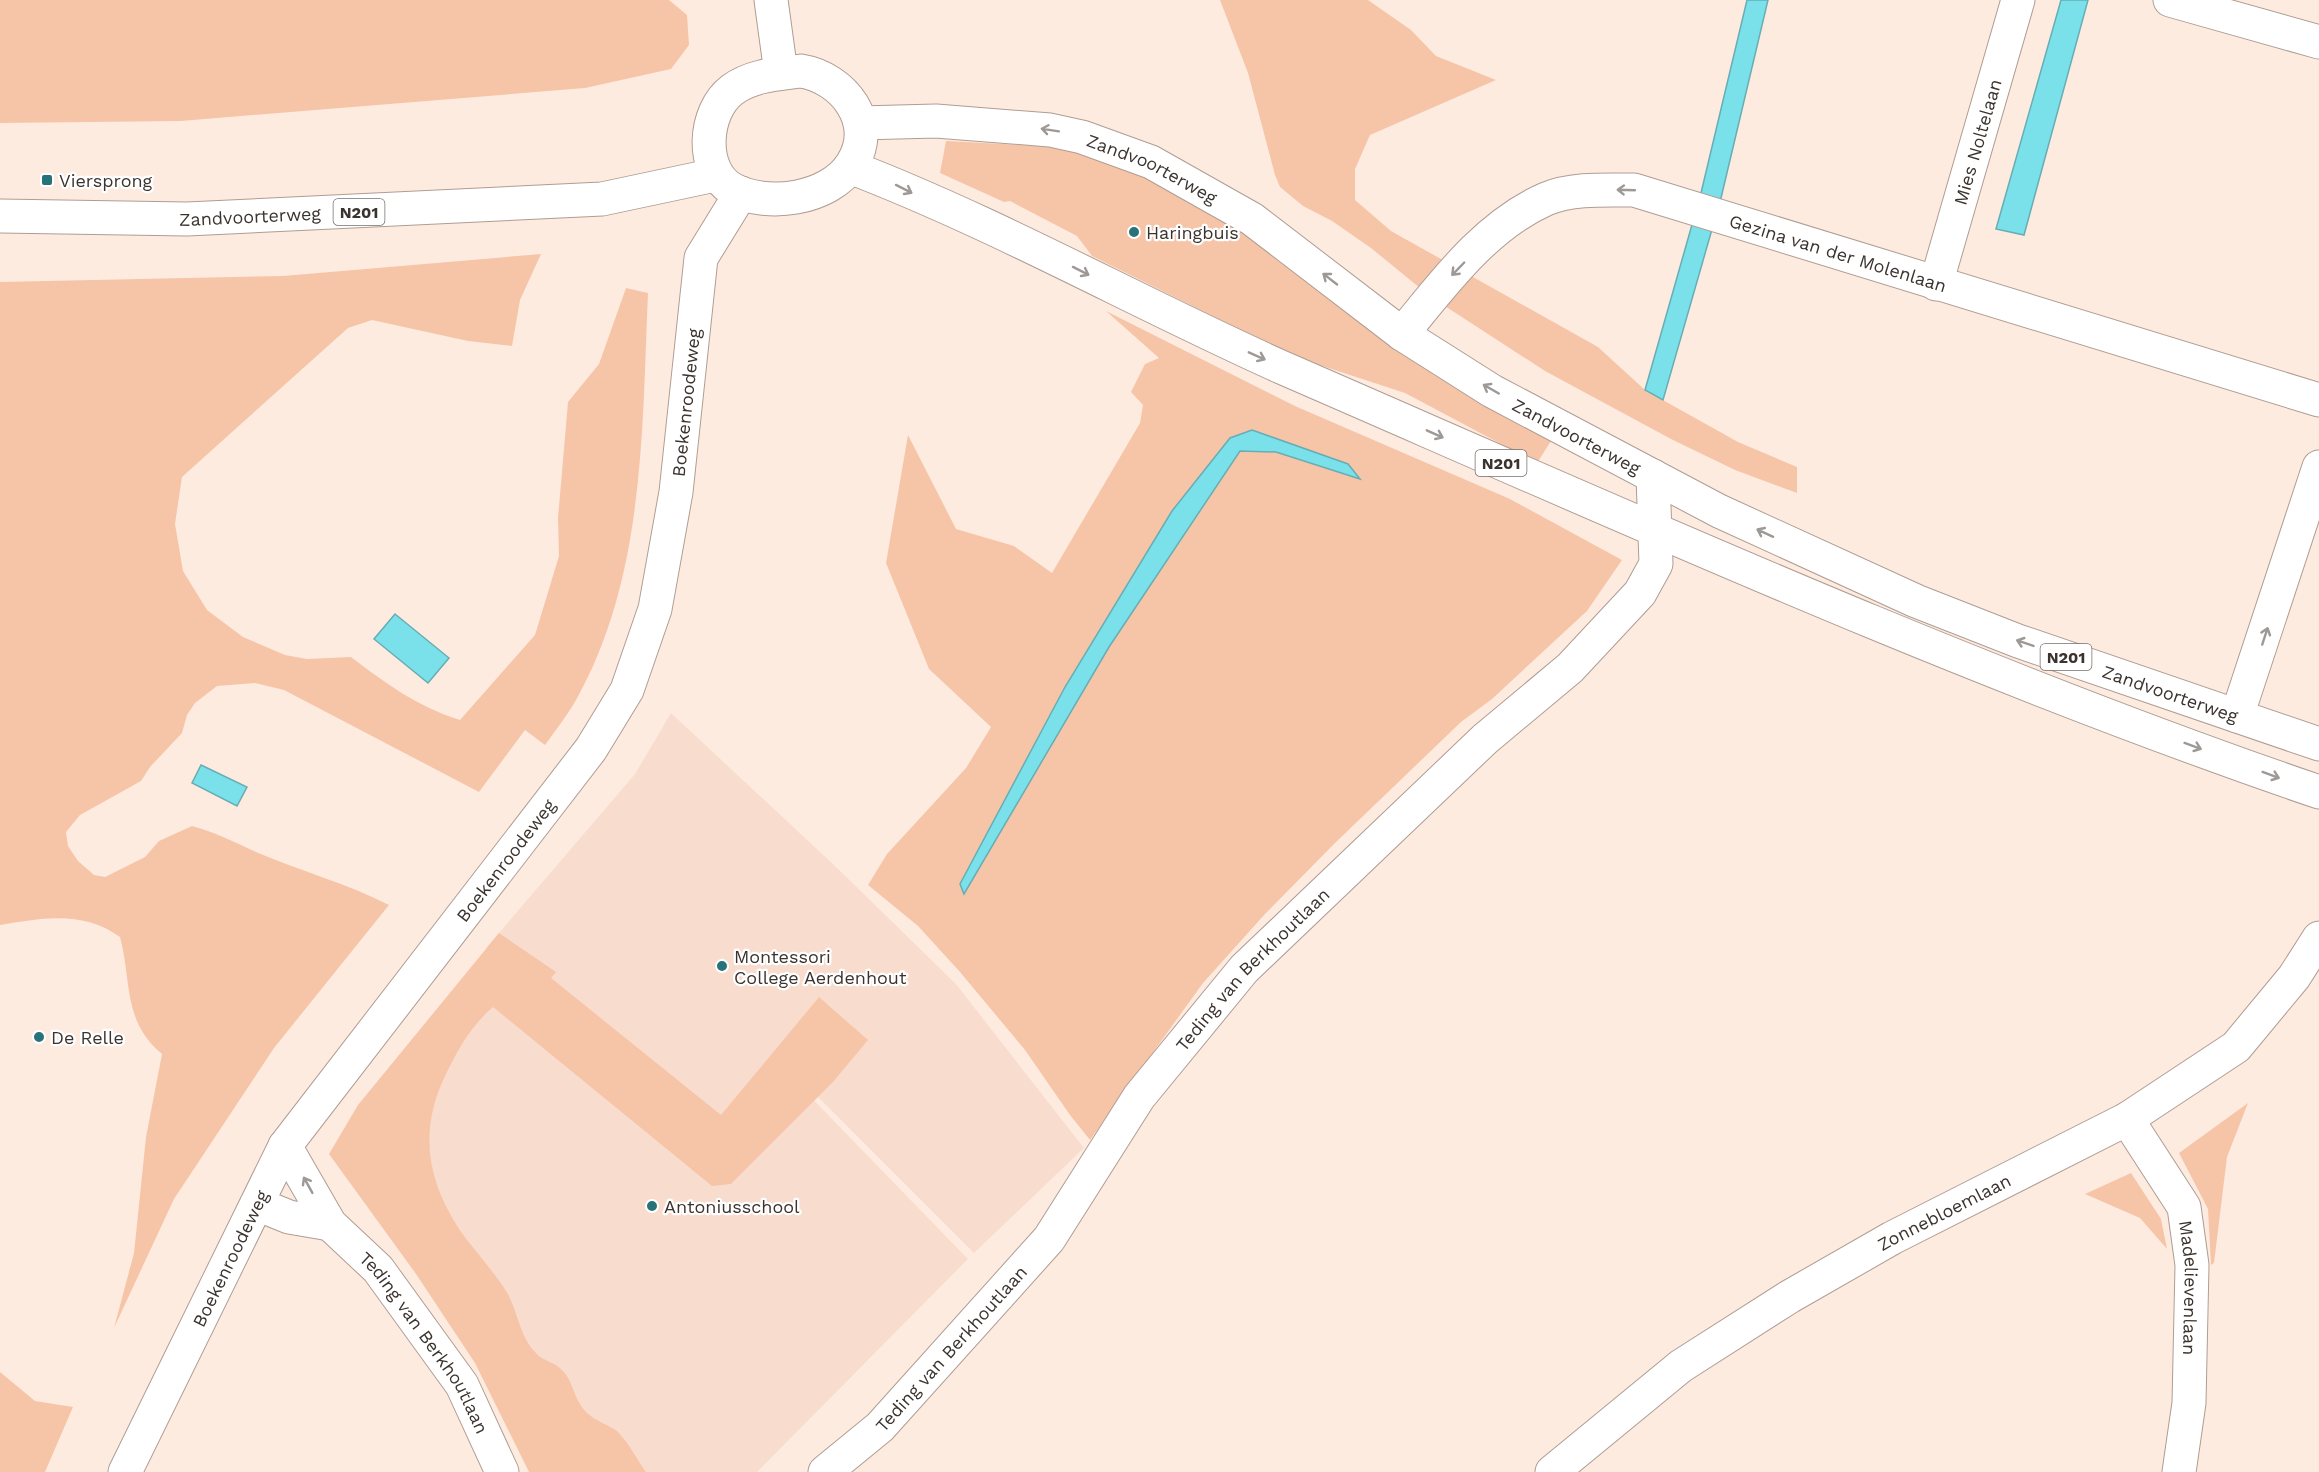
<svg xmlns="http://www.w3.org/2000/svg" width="2319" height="1472" font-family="'Work Sans',sans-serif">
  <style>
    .built { fill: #f8ddce }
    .green { fill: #f6c5a8; fill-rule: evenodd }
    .water { fill: #7ae1eb; stroke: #67adb3; stroke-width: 1.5 }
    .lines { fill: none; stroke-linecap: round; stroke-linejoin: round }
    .street-casing { stroke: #af9d93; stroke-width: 35 }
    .secondary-casing { stroke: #af9d93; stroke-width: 35 }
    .primary-casing { stroke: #af9d93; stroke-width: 35 }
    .street { stroke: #fff; stroke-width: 33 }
    .secondary { stroke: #fff; stroke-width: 33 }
    .primary { stroke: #fff; stroke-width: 33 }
    .oneway { stroke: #9d9997 }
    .poi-dot { fill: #287279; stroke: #fff; stroke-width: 2 }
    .labels { text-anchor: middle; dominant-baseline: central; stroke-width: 4.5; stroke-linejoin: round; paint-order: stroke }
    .shield { fill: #fff; stroke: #76706d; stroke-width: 1.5 }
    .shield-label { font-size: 16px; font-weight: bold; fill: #3b332f }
    .street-label { font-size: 18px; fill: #3b332f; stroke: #fff }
    .poi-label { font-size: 18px; fill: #3b332f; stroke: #fff; text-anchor: start }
  </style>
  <rect width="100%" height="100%" fill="#feebe0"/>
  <!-- built -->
  <path class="built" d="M671,713L833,864L956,984L1084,1148L974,1253L800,1079L722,1145L486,948L635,774Z
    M482,955L719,1153L800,1086L968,1259L757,1472H542L487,1354L339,1143Z"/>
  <!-- green -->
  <path class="green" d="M0,0H669L687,15L689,45L671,69L585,88L181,121L0,123Z
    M1220,0H1368L1411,30L1436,56L1496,80L1370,135L1355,169V200L1391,231L1598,347L1645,390L1738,442L1797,467V493L1735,470L1671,439L1545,371L1431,297L1371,248L1332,221L1303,206L1280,187L1275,175L1248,73Z
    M946,141L1078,148L1216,208L1443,380L1551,441L1537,463L1405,393L1295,357L1092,256L1077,236L1010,201L1004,202L940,173Z
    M541,254L520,300L512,346L468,341L372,320L348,328L182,477L175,524L183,571L207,610L243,637L285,655L307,659L351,657C387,684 416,706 460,720L535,635L559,556L558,518L568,402L599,364L626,288L648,293C642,430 645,577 576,700C567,716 555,731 545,745L525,730L479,792L284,690L255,683L217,686L195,703L187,715L182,733L150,767L141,781L80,815L66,832L68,846L78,861L94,875L105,877L145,857L159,841L192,826C215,832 234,842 256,852C300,871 346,883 389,905L274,1048L174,1199L114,1328L134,1253L146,1137L162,1054C122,1021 132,981 120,937C83,910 42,918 0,925V282L283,276Z
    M1106,311L1295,406L1510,499L1622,560L1587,611L1492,699L1461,722L1335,843L1265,914L1203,983L1090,1140L1070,1115L1025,1050L960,972L918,926L868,885L887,854L966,768L991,727L929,669L886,563L908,435L956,529L1014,546L1052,573L1140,423L1143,405L1131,392L1145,364L1159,358ZM1252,430L1348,464L1359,478L1276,452L1240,451L1109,647L964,893L960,884L1065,687L1172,511Z
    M499,933L556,972L551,978L721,1115L819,997L868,1040L833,1082L731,1184L712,1186L493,1007C472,1025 458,1049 446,1074C419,1129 426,1178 459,1229C474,1250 492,1269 506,1291C518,1310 519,1335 535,1352C544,1363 556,1360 567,1376C574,1388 576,1402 586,1412C595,1421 607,1424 617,1431C629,1443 636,1458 646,1472H529L475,1363L416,1274L329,1154L358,1105Z
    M2248,1103L2227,1157L2214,1263L2211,1265L2208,1209L2179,1153Z
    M2131,1173L2161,1219L2167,1249L2140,1218L2085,1194Z
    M0,1372L35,1401L73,1407L45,1472H0Z"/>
  <!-- water -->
  <path class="water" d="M1747,0H1768L1721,198L1663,400L1645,390L1701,193Z
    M2061,0H2088L2024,235L1996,229Z
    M1252,430L1348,464L1360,479L1276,452L1240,451L1109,647L964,894L960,884L1065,687L1172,511L1230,438Z
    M395,614L449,658L428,683L374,639Z
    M201,765L247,787L237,806L192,783Z"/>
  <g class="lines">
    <!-- street casing -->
    <g class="street-casing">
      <g id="street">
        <path d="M2170,0L2319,42"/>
        <path id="s1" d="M1936,284L2018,0"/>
        <path id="s2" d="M1402,334C1443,284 1485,226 1546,199C1572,188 1606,190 1634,190L2319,400"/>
        <path d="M2237,716L2319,467"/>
        <path id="s3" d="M2127,1119L2184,1207L2192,1265L2189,1403L2179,1472"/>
        <path id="s4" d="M285,1146L330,1224L378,1269L462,1385L502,1472"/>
        <path d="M257,1204L289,1217L330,1224"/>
        <path id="s5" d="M825,1472L880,1427L1049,1239L1139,1097L1244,969L1485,739L1570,668L1640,593L1656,564L1653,476"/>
      </g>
    </g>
    <!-- secondary casing -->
    <g class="secondary-casing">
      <g id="secondary">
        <path d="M771,0L781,73"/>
        <path id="s6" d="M125,1472L285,1146L591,749L627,690L655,609L676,492L701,258L741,193"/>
        <path id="s7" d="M1552,1472L1681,1366L1789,1297L1892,1238L2127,1119L2236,1047L2294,977L2319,938"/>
      </g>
    </g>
    <!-- primary casing -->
    <g class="primary-casing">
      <g id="primary">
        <path d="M801,71C844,78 878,123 852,164C829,200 766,208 732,189C699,170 704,111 732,90C752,75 778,74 801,71Z"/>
        <path id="s8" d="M860,123L936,121L1050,130L1082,137L1151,162L1252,219L1402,334L1492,391L1719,511L1916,601L2018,641L2319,744"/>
        <path d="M850,167C998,224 1136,302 1281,367C1624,516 1965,671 2319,792"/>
        <path id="s9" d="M0,216L187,219L602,199L715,175"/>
      </g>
    </g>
    <!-- street -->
    <use href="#street" class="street"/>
    <!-- secondary -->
    <use href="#secondary" class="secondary"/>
    <!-- primary -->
    <use href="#primary" class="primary"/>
  </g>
  <!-- one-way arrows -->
  <defs><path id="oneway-shaft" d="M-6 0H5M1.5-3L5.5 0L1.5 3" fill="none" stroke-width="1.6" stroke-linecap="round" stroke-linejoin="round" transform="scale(1.5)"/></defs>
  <g class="oneway">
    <use href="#oneway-shaft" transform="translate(1050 130) rotate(-171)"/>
    <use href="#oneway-shaft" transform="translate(904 189) rotate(27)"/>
    <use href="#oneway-shaft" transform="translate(1626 190) rotate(-178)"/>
    <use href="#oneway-shaft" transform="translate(1458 269) rotate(134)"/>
    <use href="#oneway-shaft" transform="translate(1081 271) rotate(27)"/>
    <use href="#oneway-shaft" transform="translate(1330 279) rotate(-142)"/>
    <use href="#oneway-shaft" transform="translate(1257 356) rotate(24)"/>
    <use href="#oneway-shaft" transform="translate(1491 389) rotate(-150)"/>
    <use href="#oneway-shaft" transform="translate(1435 434) rotate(24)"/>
    <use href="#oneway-shaft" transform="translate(1765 533) rotate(-155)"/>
    <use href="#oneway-shaft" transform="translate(2265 636) rotate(-72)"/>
    <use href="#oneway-shaft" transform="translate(2025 643) rotate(-161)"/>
    <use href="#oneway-shaft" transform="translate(2193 746) rotate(20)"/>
    <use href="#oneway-shaft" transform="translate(2271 775) rotate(20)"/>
    <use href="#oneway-shaft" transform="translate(308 1185) rotate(-119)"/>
  </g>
  <!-- markers -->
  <g class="poi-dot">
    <rect x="41" y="174" width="12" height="12" rx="3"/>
    <circle cx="1134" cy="232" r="6"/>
    <circle cx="722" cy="966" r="6"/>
    <circle cx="39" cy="1037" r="6"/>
    <circle cx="652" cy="1206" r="6"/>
  </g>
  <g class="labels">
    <!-- shield labels -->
    <g class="shield">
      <rect x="333.5" y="199" width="51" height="26" rx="4.5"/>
      <rect x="1475.5" y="450" width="51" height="26" rx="4.5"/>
      <rect x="2040.5" y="644" width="51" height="26" rx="4.5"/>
    </g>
    <g class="shield-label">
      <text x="359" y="212">N201</text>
      <text x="1501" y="463">N201</text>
      <text x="2066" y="657">N201</text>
    </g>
    <!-- street labels -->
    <g class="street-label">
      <text stroke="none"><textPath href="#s1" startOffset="148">Mies Noltelaan</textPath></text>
      <text stroke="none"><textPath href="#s8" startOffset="300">Zandvoorterweg</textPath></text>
      <text stroke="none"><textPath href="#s9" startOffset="250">Zandvoorterweg</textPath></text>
      <text stroke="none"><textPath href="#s2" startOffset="502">Gezina van der Molenlaan</textPath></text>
      <text stroke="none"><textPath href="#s6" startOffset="1228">Boekenroodeweg</textPath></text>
      <text stroke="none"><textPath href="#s8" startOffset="804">Zandvoorterweg</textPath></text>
      <text stroke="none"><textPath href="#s8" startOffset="1452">Zandvoorterweg</textPath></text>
      <text stroke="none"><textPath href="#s6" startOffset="724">Boekenroodeweg</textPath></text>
      <text stroke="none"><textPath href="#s5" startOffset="663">Teding van Berkhoutlaan</textPath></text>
      <text stroke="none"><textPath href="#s7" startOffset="472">Zonnebloemlaan</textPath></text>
      <text stroke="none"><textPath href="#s6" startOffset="238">Boekenroodeweg</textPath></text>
      <text stroke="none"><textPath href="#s3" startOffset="186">Madelievenlaan</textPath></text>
      <text stroke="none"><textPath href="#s4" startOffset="243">Teding van Berkhoutlaan</textPath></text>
      <text stroke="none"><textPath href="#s5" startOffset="177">Teding van Berkhoutlaan</textPath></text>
    </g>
    <!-- poi labels -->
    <g class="poi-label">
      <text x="59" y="180">Viersprong</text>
      <text x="1146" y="232">Haringbuis</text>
      <text x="734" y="956">Montessori<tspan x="734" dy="21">College Aerdenhout</tspan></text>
      <text x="51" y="1037">De Relle</text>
      <text x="664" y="1206">Antoniusschool</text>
    </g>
  </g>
</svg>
